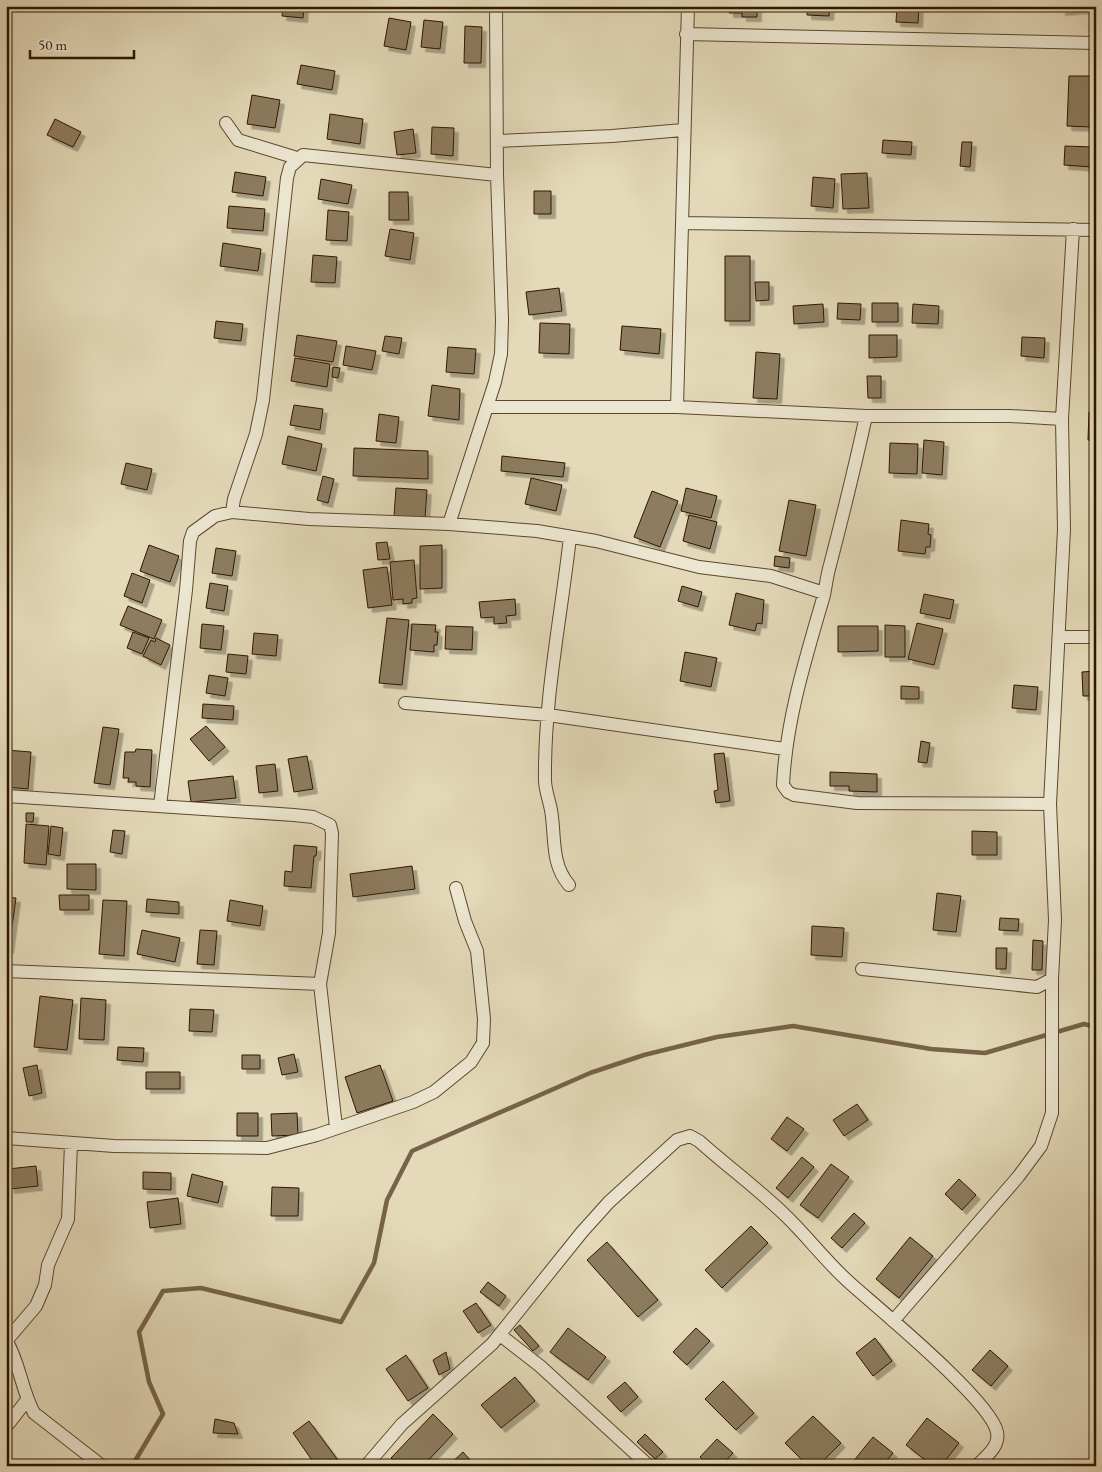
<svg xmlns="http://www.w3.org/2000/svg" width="1102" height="1472" font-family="'EB Garamond',serif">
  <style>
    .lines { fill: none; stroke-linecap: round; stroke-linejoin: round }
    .stream { stroke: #766349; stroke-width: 4.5 }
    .building { fill: #8d7c60; stroke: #2e1600; filter: url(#shadow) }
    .street-casing { stroke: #5c472e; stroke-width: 14 }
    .street { stroke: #ede7d2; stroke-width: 12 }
  </style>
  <defs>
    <filter id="shadow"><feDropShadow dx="4.5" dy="4.5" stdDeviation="0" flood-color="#0004"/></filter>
  </defs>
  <rect width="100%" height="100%" fill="#e4dab9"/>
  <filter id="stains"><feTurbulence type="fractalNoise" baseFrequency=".004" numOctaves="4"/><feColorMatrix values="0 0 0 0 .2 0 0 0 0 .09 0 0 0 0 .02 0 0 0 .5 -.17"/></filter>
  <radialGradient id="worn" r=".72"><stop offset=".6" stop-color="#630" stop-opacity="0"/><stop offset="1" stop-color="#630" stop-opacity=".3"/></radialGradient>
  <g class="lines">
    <!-- stream -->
    <path class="stream" d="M132,1466L163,1414L149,1382L139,1332L163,1291L201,1288L341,1322L374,1263L387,1200L412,1151L590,1073L644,1055L717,1037L793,1026L931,1049L985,1053L1084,1024L1096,1027"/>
  </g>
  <!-- building -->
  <path class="building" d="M283,6H304L303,18L282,16Z
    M729,6H757V17H742V13H729Z
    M807,6H830L829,16L807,15Z
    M897,6H919L918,23L896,22Z
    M1061,6H1096V8L1061,11Z
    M389,18L411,22L406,50L384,46Z
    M424,20L443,22L440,49L421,47Z
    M465,26L482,27L481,63H464Z
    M301,65L335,71L332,90L297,84Z
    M1069,76H1093L1092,127L1067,126Z
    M252,95L280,100L275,128L247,124Z
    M330,114L363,119L360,144L327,139Z
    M55,119L81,132L73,147L47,135Z
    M432,127L454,128L453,156L431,154Z
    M413,129L416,153L397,155L394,132Z
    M883,140L912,142L911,155L882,153Z
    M962,142H972L970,167L960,166Z
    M1065,146L1093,147L1092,167L1064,165Z
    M235,172L266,177L263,196L232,192Z
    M867,173L869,208L843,209L841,174Z
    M813,177L835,179L833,208L811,206Z
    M321,179L352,185L348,204L318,199Z
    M534,191H551V214H534Z
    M389,192H408L409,220H389Z
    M229,206L265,209L263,231L227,228Z
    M328,210L349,212L347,241L326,240Z
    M390,229L414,233L410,260L385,256Z
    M223,243L261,249L258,271L220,266Z
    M313,255L337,257L335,283L311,282Z
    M725,256H750V321H725Z
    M755,282H769V300L756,301Z
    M559,288L562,311L529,315L526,292Z
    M838,303L861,304L860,320L837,319Z
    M872,303H898V322H872Z
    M823,304L824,322L794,324L793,306Z
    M913,304L939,306L938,324L912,323Z
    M216,321L243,324L241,341L214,338Z
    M540,323L570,324L569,354L539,353Z
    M622,326L661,329L659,354L620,350Z
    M297,335L337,341L333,362L294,356Z
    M869,335H897V357L869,358Z
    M385,336L402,338L399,354L382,351Z
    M1022,337L1045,338L1044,358L1021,356Z
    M346,346L376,351L372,370L343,365Z
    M1093,346H1096V371H1092Z
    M448,347L476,349L474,374L446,372Z
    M756,352L780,354L777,399L753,398Z
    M295,358L330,364L327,387L291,381Z
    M333,367L340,368L338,378L332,377Z
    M867,376H881V398H868Z
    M432,385L460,389L459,420L428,416Z
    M294,405L323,409L320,430L290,425Z
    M1089,412H1096V440H1088Z
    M379,414L399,417L396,443L376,441Z
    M288,436L322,444L316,471L282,464Z
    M924,440L944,442L942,475L922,473Z
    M890,443L918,444L917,474L889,473Z
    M354,448L428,451V479L353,476Z
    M502,456L565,463L563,477L501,471Z
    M126,463L152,469L147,490L121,484Z
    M323,476L334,479L328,503L317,500Z
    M531,478L562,485L556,511L525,504Z
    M396,488L427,490L425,518L394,516Z
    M686,488L717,496L711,518L681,511Z
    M652,491L678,501L660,547L634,537Z
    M1092,498H1096V524H1093Z
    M789,500L816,505L806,556L779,551Z
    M689,515L717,522L710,549L683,541Z
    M901,520L929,524L928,534L931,535L930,547H926L925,554L898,551Z
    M387,542L390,559L378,560L376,543Z
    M149,545L179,556L170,582L140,571Z
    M442,545V588L420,589V546Z
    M216,548L236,551L232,576L212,573Z
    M775,556L790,558L789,568L774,566Z
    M414,560L417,598L412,599V603L403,604V599L393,600L390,562Z
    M387,567L392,605L368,608L363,570Z
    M132,573L150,580L142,603L124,596Z
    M210,583L228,586L224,611L206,608Z
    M682,586L702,592L698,607L678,601Z
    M736,593L764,600L762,624L757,623L755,631L729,625Z
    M924,594L954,600L950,619L920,613Z
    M515,599L516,615L506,616L507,623L494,624V617L481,618L479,602Z
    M128,606L162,620L154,639L120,625Z
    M387,618L409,620L402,685L379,683Z
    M917,623L943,629L934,665L908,659Z
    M202,624L224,626L221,650L200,648Z
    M412,624L436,625L435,632H438L437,645H434V652L410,650Z
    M885,625L905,626V657H885Z
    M446,626L473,627L472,650L445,649Z
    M838,626H878V651L838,652Z
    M133,632L149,638L142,654L127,648Z
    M254,633L278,635L276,656L252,654Z
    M156,638L170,645L161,665L143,656L151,640L155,642Z
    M685,652L717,658L711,687L680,681Z
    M228,654L248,656L246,674L226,672Z
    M1096,671V696H1083L1082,672Z
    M209,675L228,678L225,696L206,693Z
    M1014,685L1038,687L1036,710L1012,708Z
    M901,686L919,687V699H901Z
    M203,704L234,706L233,720L202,718Z
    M206,726L225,747L209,761L190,739Z
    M103,727L119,729L110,785L94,783Z
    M921,741L930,743L927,763L918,762Z
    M136,749L152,750L150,787L136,786V782H128L129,778H123L125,752H135Z
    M6,750L31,752L28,789L6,787Z
    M724,753L730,801L716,803L714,791L718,790L714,754Z
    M307,756L313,789L294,792L288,759Z
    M275,764L278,791L259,793L256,766Z
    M830,772L877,774V792L849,791V786H830Z
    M233,776L236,798L191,802L188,781Z
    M26,813H34L33,822H26Z
    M26,824L49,826L46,865L24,863Z
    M51,826L63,828L60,856L48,854Z
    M113,830L125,831L122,854L110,852Z
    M972,831L997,832V855H972Z
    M294,845L317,847L316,856H314L311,888L284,886L285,871L292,872Z
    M67,864H96V890L67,889Z
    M412,866L415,889L353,897L350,874Z
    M937,893L961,896L956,932L933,930Z
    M59,895H89V910H60Z
    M6,897L16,898L9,949H6Z
    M147,899L179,902V914L146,912Z
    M103,900L127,901L124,956L99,954Z
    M230,900L263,906L260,926L227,921Z
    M1000,918L1019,919L1018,931L999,930Z
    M812,926L844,928L842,957L811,955Z
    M142,930L180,938L175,962L137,954Z
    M200,930L217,931L214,965L197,964Z
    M1033,940L1043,941L1042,970H1032Z
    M996,948H1007L1006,969H996Z
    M40,996L73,1000L67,1050L34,1047Z
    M81,998L106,1000L104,1040L79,1039Z
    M190,1009L214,1010L212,1032L189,1031Z
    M118,1047L144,1048L143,1062L117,1060Z
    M294,1054L298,1072L282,1075L278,1058Z
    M242,1055H260V1069H242Z
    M37,1065L42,1093L29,1096L23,1068Z
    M380,1065L393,1101L357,1113L345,1077Z
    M146,1072H180V1089H146Z
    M857,1104L868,1120L844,1136L833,1120Z
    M237,1113H258V1136H237Z
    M297,1113L298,1135L272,1136L271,1114Z
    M787,1117L804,1129L787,1151L771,1139Z
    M802,1157L814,1167L788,1198L776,1188Z
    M831,1164L849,1177L818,1218L800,1205Z
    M36,1166L38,1186L10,1189L8,1169Z
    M143,1172L171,1173V1190L143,1189Z
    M192,1174L223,1182L218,1203L187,1196Z
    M959,1179L976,1195L962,1210L945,1194Z
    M272,1187L299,1188L298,1216H271Z
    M178,1198L181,1224L150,1228L147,1202Z
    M854,1213L865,1223L842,1248L831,1238Z
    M751,1226L768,1243L722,1288L705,1270Z
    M910,1237L933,1256L899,1298L876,1279Z
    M607,1242L658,1300L638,1317L587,1260Z
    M488,1282L506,1296L499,1306L480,1292Z
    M476,1303L491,1325L478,1333L463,1311Z
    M520,1325L539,1346L533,1351L514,1330Z
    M568,1328L606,1357L588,1380L550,1352Z
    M696,1328L710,1341L687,1365L673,1352Z
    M875,1338L892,1361L873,1376L856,1353Z
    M990,1350L1008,1366L991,1386L972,1370Z
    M446,1352L450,1369L439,1375L433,1360Z
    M406,1355L428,1388L408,1401L386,1369Z
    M515,1377L535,1401L501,1428L481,1405Z
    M723,1381L754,1413L736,1430L705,1399Z
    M625,1382L638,1397L621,1412L607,1397Z
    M433,1414L453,1434L423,1466H400L391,1458Z
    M813,1416L841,1443L818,1466H808L785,1443Z
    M927,1418L959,1443L941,1466H933L906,1445Z
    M215,1419L234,1423L238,1434L213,1433Z
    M309,1421L337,1459L327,1466H316L293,1433Z
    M645,1434L663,1452L655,1459L637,1442Z
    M873,1437L893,1453L882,1466H856L852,1463Z
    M717,1439L733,1453L721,1466H709L700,1457Z
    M463,1452L470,1460L464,1466H448Z"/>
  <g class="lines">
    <!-- street casing -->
    <g class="street-casing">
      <path id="street" d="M686,34L1096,43
        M226,123L238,140L297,158
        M498,141L612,136L683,130
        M683,223L1096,230
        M487,407H677L866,416H1010L1062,419
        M677,407L688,6
        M866,416C855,466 843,515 830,565C827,575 826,585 824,595C806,657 786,720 783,785L788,792L794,795L857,803L1050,804
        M232,512L234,499L256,434L263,400L287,178L290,167L303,155L497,175
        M449,524L495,382L501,354L502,320L497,175L496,6
        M1059,637H1096
        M405,703L548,715L785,749
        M6,796L294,815L313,817L330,825L332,833L329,933L320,984L336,1127
        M160,806L186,590L190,541L193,532L215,516L232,512L309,519L449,524L537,531L596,541L699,567L771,576L824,593
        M569,885C552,865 555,842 552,817C551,804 545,792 545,780C544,698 561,618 570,537
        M862,969L1037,987L1052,979L1055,920L1050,804L1064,529L1062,419L1073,229
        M6,971L320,984
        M6,1138L114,1146L267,1148L317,1135L413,1102L434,1092L471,1062L483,1043L484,1019L477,951L465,921L456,888
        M893,1321L1018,1177L1041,1146L1052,1113V979
        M500,1335L540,1366L649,1466
        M6,1340C20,1363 21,1389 34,1413L102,1466
        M7,1340L36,1306L45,1285L48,1265L68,1219L71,1144
        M6,1427L27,1400
        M366,1466L402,1424L492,1344L582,1232L609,1202L677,1140L690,1136L699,1141C727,1166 758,1189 785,1215C808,1237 827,1263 851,1284C879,1309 991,1401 997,1432C1000,1447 986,1456 977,1466"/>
    </g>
    <!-- street -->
    <use href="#street" class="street"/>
  </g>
  <!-- margin -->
  <rect width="1102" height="1472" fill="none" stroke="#e4dab9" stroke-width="25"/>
  <rect x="8" y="8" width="1087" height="1457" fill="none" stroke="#2e1600" stroke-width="2.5"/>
  <rect x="12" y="12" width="1077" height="1447" fill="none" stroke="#2e1600"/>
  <!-- scale -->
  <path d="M30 50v8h104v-8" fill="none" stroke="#2e1600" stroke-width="2.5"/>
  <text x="38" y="50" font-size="15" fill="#2e1600" stroke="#ede7d2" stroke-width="4" paint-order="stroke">50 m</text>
  <rect width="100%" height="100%" filter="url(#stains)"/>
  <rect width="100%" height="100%" fill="url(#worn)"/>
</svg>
